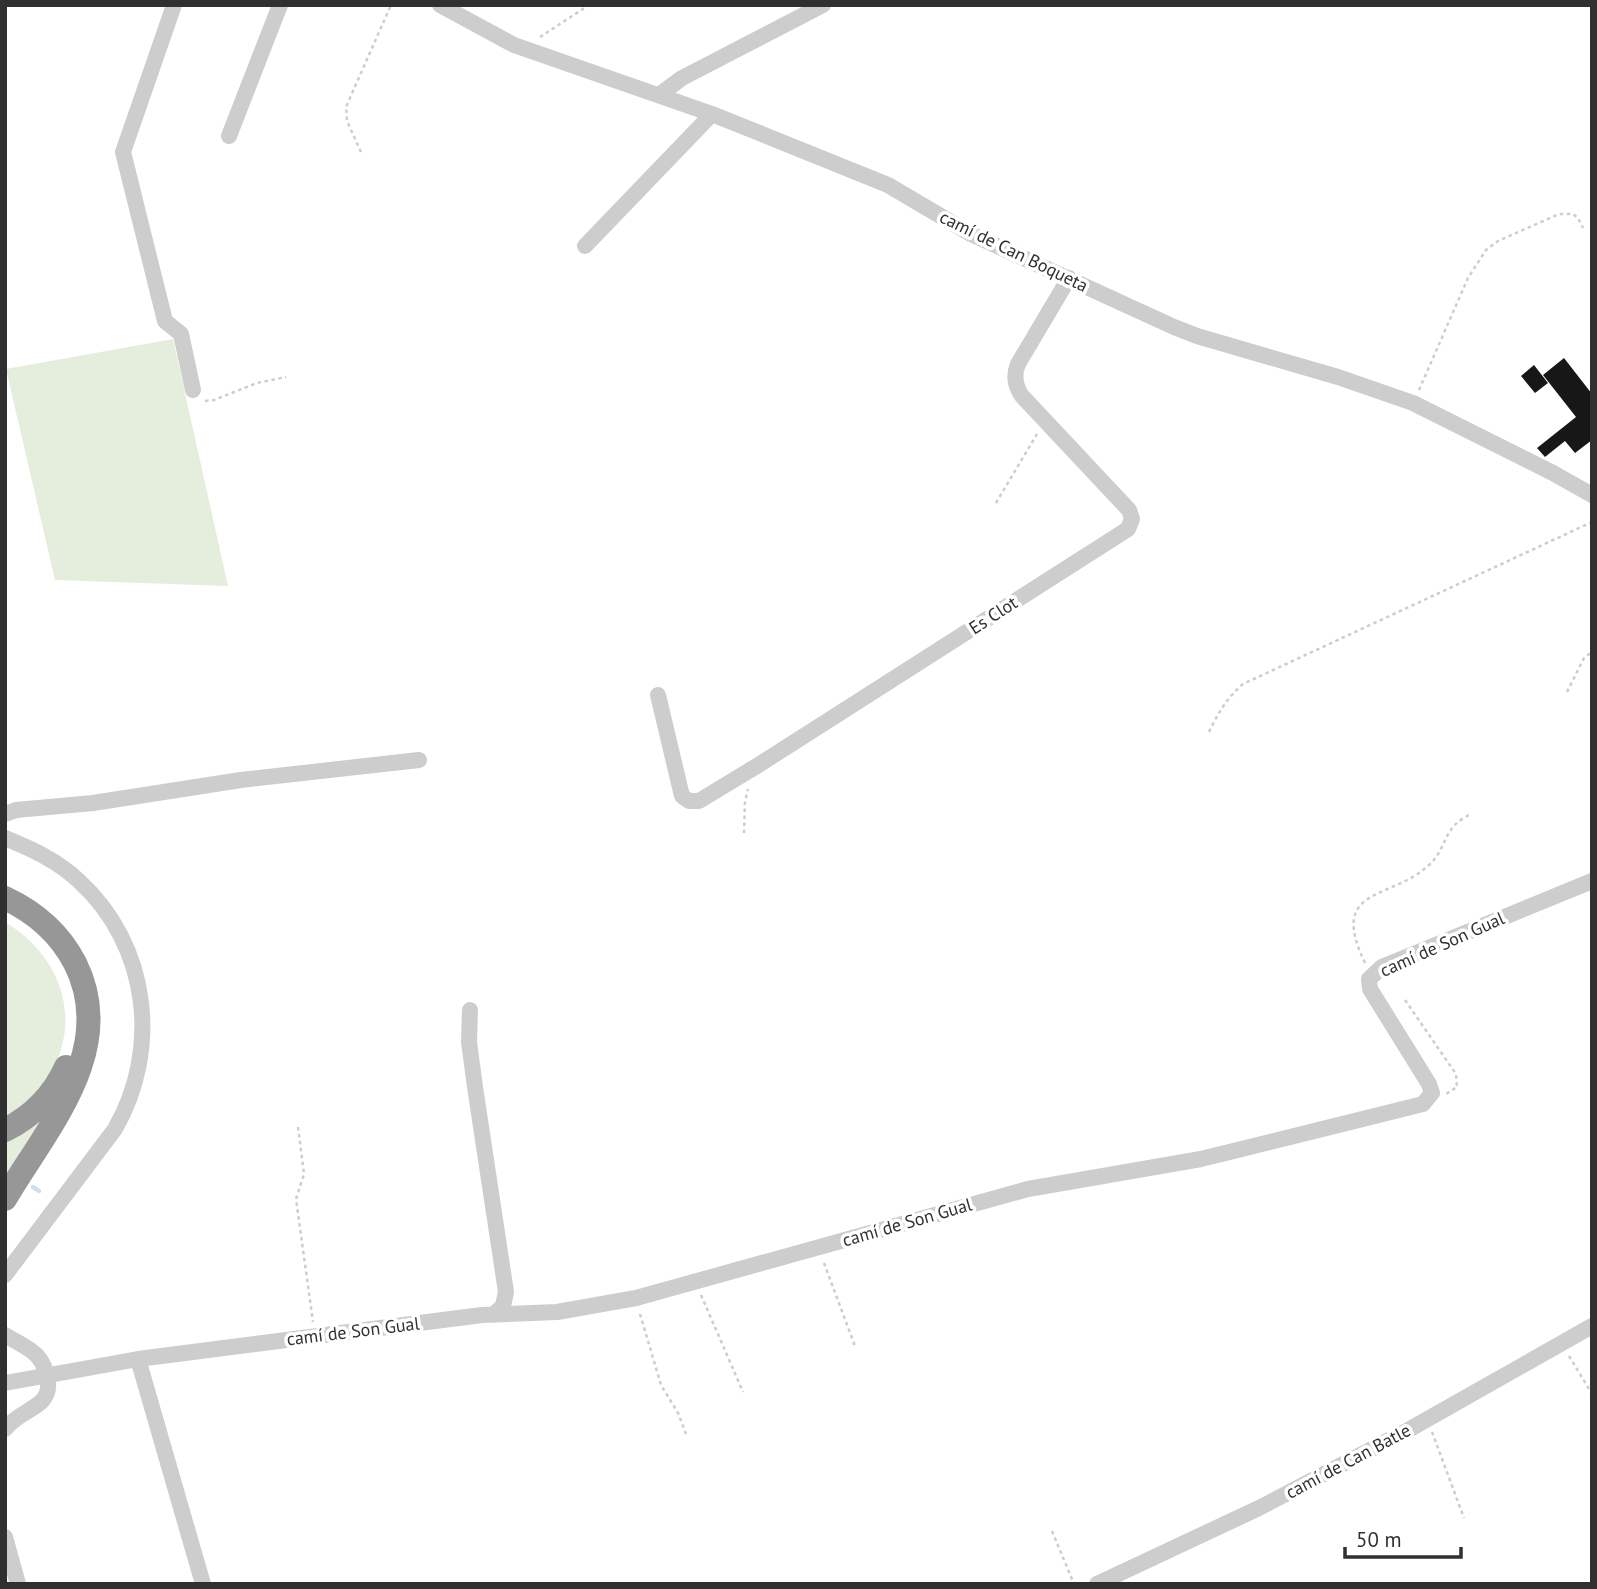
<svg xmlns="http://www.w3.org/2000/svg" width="1597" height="1589" font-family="'PT Sans',sans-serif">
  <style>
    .green { fill: #e5eedd }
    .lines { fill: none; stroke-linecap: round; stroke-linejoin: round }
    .stream { stroke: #c9deef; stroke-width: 4.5 }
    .building { fill: #171717 }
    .path { stroke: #cdcdcd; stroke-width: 2.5; stroke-dasharray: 3.5 3.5; stroke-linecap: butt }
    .minor { stroke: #cdcdcd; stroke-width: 16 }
    .highway { stroke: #979797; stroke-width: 24 }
    .labels { text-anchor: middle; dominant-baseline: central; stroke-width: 7; stroke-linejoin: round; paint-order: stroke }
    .street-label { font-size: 18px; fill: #303030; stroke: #fff }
  </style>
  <rect width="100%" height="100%" fill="#fff"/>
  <!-- green -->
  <path class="green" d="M173,339L228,586L55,580L6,369Z
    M5,922C85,970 86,1070 5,1117Z
    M50,1108L5,1179V1139Z"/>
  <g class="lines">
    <!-- stream -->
    <path class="stream" d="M33,1187L39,1191"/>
  </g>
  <!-- building -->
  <path class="building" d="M1564,358L1592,394V440L1575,453L1565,441L1545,457L1537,448L1576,417L1543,375Z
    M1534,365L1548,383L1535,393L1521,376Z"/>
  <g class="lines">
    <!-- path -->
    <path class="path" d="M540,37L589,5
      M361,152L347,121L346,107L391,5
      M1419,390L1468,278L1486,250L1498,241L1559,214H1573L1578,218L1583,228
      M205,401L214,400L257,383L286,377
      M996,503L1037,434
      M1567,692L1584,658L1592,652
      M1209,732C1218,713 1227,698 1243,684L1592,522
      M744,833L745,802L748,789
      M1365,963C1328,886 1389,901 1428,866C1449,847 1441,828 1471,814
      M1405,1000L1456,1074L1457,1087L1446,1094
      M298,1127L304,1174L296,1199L313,1322
      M824,1263L855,1346
      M701,1295L743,1392
      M640,1314L661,1385L678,1413L686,1434
      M1569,1356L1592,1394
      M1432,1432L1464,1518
      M1052,1531L1074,1584"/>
    <!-- minor -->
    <path class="minor" d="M174,5L123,152L165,321L181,334L193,390
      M440,5L514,45L712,114L888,185L971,234L1174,327L1197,336L1338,377L1413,403L1553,473L1592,495
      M659,95L682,78L823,5
      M229,136L280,5
      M585,246L712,114
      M658,695L682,796L689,801H699L760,764L1128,529L1132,519L1129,510L1022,396C1015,386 1013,376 1018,364L1069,278
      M5,814L16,810L93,803L241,780L419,760
      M5,838C32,849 58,861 79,881C149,945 161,1049 115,1129L5,1275
      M470,1010L469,1042L475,1087L506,1292L503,1306L493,1315
      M5,1335C28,1349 44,1352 48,1382C49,1390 47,1396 41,1402C29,1412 15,1416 5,1429
      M138,1359L203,1584
      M5,1383L138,1359L482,1315L557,1312L636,1298L1028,1189L1201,1159L1423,1104L1432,1093L1429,1084L1370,989L1369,979L1382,967L1592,881
      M5,1537L18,1584
      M1097,1584L1259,1508L1410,1429L1592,1326"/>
    <!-- highway -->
    <path class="highway" d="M5,898C35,912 60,934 75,963C119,1050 46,1129 5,1199
      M5,1130C33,1116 53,1096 66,1067"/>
  </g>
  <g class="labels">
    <!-- street labels -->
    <g class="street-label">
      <text transform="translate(1014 251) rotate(26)">camí de Can Boqueta</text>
      <text transform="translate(993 615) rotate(-33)">Es Clot</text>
      <text transform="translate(1442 944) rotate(-24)">camí de Son Gual</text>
      <text transform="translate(907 1222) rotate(-16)">camí de Son Gual</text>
      <text transform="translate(353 1331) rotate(-7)">camí de Son Gual</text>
      <text transform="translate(1348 1461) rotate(-28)">camí de Can Batle</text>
    </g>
  </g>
  <!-- border -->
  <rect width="1597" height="1589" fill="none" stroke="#303030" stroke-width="14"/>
  <!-- scale -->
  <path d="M1345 1547v10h116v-10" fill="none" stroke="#303030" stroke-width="3.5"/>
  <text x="1356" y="1547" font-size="21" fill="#303030" stroke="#ffffff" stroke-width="5" paint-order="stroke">50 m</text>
</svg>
